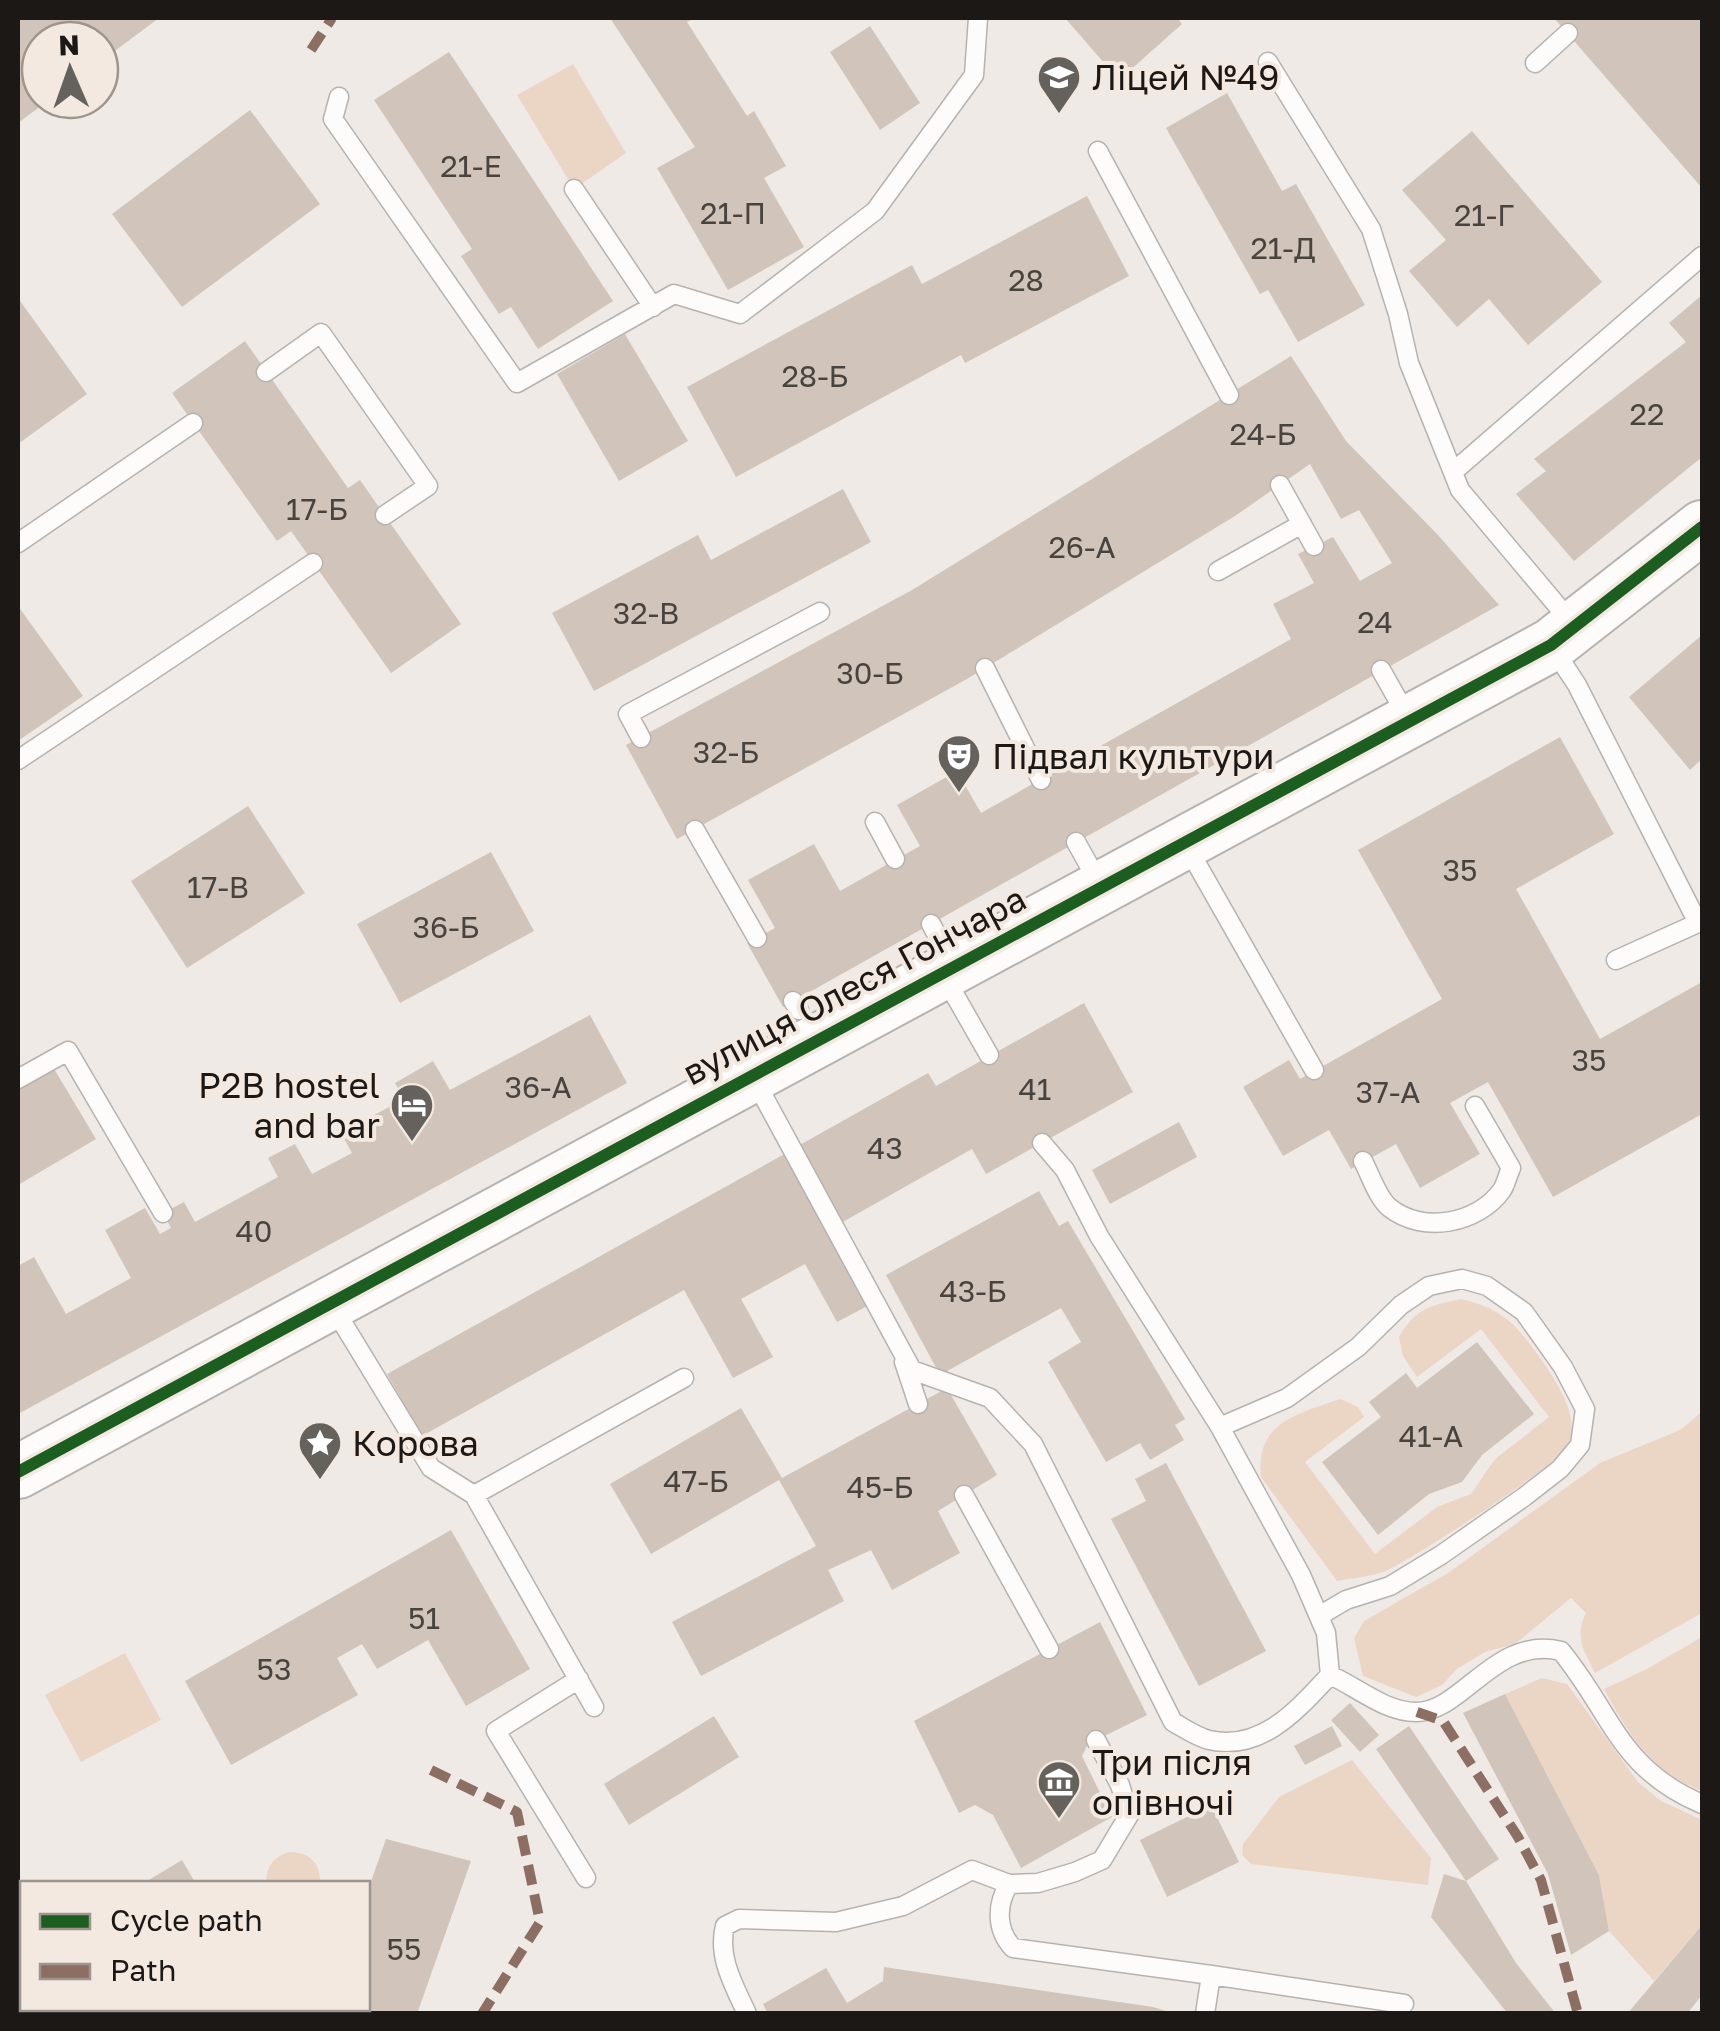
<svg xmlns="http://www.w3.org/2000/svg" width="1720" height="2031" font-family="'Golos Text',sans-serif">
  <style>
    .green { fill: #ebd6c6 }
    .building { fill: #d1c5bb }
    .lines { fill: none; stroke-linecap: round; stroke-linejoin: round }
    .lane-casing { stroke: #b6b2af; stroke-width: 21 }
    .secondary-casing { stroke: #b6b2af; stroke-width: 56 }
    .lane { stroke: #fdfcfb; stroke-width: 18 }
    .secondary { stroke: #fdfcfb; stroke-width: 52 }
    .quiet { stroke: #8d6e63; stroke-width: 10; stroke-dasharray: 20 10; stroke-linecap: butt }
    .cycleway-casing { stroke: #f3e9e1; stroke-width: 19 }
    .cycleway { stroke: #1b5e20; stroke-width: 12 }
    .labels { text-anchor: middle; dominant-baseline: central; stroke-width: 8; stroke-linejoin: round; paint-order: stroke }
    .number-label { font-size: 30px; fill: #48433e }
    .poi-label { font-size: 35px; fill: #1b1815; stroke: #f3e9e1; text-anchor: start }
    .street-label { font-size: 35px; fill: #1b1815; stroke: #f3e9e1 }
  </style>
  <rect width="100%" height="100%" fill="#efeae5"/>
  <!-- green -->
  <path class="green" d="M573,64L626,153L574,189L517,95Z
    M1461,1299C1506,1310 1517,1326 1543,1362C1558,1384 1582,1420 1567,1447C1555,1467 1409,1562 1383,1572C1369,1577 1352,1578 1337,1581L1261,1477C1255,1422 1298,1414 1340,1399L1358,1407L1364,1417L1305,1462L1375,1554L1437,1507L1471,1494L1495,1459L1549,1417L1481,1329L1417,1377L1403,1356L1399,1337C1416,1308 1429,1306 1461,1299Z
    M1702,1412V1613L1595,1673C1584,1651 1574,1636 1586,1613L1571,1598L1515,1644L1485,1652L1457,1669L1442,1685L1416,1697L1363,1676L1354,1638L1364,1621L1448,1573L1600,1463L1680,1430Z
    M1702,1637V1791C1653,1773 1628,1734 1604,1689L1647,1669Z
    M125,1653L161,1720L81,1762L45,1695Z
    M1542,1678L1567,1684L1638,1782L1661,1801L1702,1820V1925L1654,1981L1609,1931L1599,1875L1505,1694Z
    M1352,1760L1431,1858L1428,1885L1251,1864L1242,1855L1243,1844L1279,1797Z
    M290,1852C310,1852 321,1864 320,1883H266C266,1866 274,1856 290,1852Z"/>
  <!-- building -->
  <path class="building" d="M18,18H159L100,62V40H40V100H49L18,123Z
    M610,18H695L687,22L747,116L754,111L786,166L764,178L804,247L728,290L657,168L695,147Z
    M1065,18H1177L1182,24L1119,80Z
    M1554,18H1702V188Z
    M870,26L920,103L880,130L830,52Z
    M449,52L613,301L538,349L511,307L499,314L461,256L472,249L374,100Z
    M1227,93L1282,191L1296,184L1365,305L1298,342L1268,290L1260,294L1166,128Z
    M250,110L320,204L182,307L112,214Z
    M1472,131L1602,282L1528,345L1489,299L1457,327L1409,271L1446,240L1402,190Z
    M1087,196L1129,276L965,363L961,355L736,477L687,387L912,265L922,284Z
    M1702,295V457L1574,561L1516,494L1546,471L1534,459L1686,342L1669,323Z
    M18,298L87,394L18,444Z
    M625,334L688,441L619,481L557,374Z
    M245,341L348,488L360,480L461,624L391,673L291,531L277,541L172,393Z
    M1291,356L1346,441L1438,535L1499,605L783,1007L747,943L775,928L748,880L814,844L840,891L920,846L897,805L957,771L981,813L1291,639L1273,604L1314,583L1298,554L1333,537L1360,581L1392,563L1359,510L1341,519L1310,464L1235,516L967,679L677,839L626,745L912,590Z
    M843,489L871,542L594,691L552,613L698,535L711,560Z
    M18,606L83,696L18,741Z
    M1702,635V759L1690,770L1629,697Z
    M1560,737L1614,834L1516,889L1600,1039L1702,982V1114L1553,1197L1488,1082L1450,1103L1480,1154L1420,1188L1396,1144L1351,1169L1329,1130L1283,1156L1243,1087L1289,1060L1300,1079L1442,999L1358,850Z
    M248,806L305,893L187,968L131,881Z
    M491,852L534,931L400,1003L357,924Z
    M1084,1003L1133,1092L986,1174L972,1149L841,1223L798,1146L928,1073L936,1086Z
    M590,1015L627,1083L18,1414V1266L34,1257L66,1314L131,1278L105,1230L145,1208L160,1234L171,1228L163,1213L184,1202L195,1222L278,1177L268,1158L295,1144L312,1174L352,1153L341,1133L404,1099L395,1083L433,1061L450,1090Z
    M53,1067L96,1139L18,1185V1088Z
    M1179,1122L1197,1157L1110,1204L1092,1170Z
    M790,1151L875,1302L837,1322L805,1264L741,1299L773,1357L733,1378L684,1290L422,1436L387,1374Z
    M1039,1191L1059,1226L1068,1221L1185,1419L1175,1425L1184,1440L1150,1460L1140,1443L1106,1462L1048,1362L1081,1342L1061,1308L940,1375L886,1275Z
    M1477,1342L1534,1414L1482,1455L1462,1482L1429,1494L1378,1535L1322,1462L1381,1417L1369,1402L1406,1373L1417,1388Z
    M947,1388L997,1475L938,1511L960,1553L892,1590L871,1550L828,1570L844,1601L701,1676L672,1622L816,1546L779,1480L651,1554L610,1484L741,1408L782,1478Z
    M1166,1463L1266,1651L1199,1686L1111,1519L1146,1501L1135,1479Z
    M451,1530L530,1669L466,1706L428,1640L377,1669L362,1644L337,1658L358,1695L231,1765L185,1681Z
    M1100,1622L1147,1715L1088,1744L1082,1756L1112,1817L1021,1868L993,1815L975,1805L959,1813L914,1721Z
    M1505,1694L1599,1875L1609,1931L1571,1955L1548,1874L1463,1713Z
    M1350,1703L1379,1735L1360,1752L1331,1720Z
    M714,1716L739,1757L629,1825L604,1784Z
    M1332,1726L1342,1746L1305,1765L1294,1746Z
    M1409,1726L1499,1859L1466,1881L1376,1749Z
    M1211,1805L1239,1862L1167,1897L1140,1840Z
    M386,1839L471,1861L417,2014H170L167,2008H368V1890Z
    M182,1860L196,1884H142Z
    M1444,1874L1466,1881L1516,1963L1556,2014H1508L1431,1917Z
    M1702,1925V1995L1690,2010L1687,2014H1627Z
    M884,1967L1153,2007L1176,2014H768L763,2004L826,1968L847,2003L883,1981Z"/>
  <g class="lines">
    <!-- lane casing -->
    <g class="lane-casing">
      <path id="lane" d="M1268,62L1371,229L1398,314L1409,363L1460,490L1571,622
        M1535,63L1568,33
        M339,97L333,119L517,383L674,294L740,314L875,211L974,75L978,18
        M1098,151L1229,395
        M574,189L653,307
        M266,372L321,333L428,486L385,515
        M1453,472L1702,256
        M1280,485L1314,546
        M18,543L193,423
        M1218,571L1302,524
        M1554,650L1577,685L1698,923L1616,960
        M985,668L1041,780
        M1381,670L1407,716
        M641,738L628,714L820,612
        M18,760L313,563
        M875,822L895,859
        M695,830L757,938
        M1076,842L1100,885
        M1186,845L1314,1070
        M931,924L952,963
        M945,978L989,1055
        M793,1001L799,1010
        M18,1079L68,1051L163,1213
        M754,1079L912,1370L990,1398L1033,1444L1173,1722C1184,1728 1197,1737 1209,1740C1262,1752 1298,1709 1330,1675C1357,1687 1385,1712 1416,1712C1463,1712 1495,1635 1561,1651C1612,1713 1619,1769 1702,1804
        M1042,1143L1065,1170L1099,1236L1220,1427
        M1363,1161C1370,1174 1378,1199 1390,1208C1423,1234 1478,1224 1502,1190C1506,1184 1508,1174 1511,1168L1475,1106
        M333,1307L431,1468L474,1495L594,1707
        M904,1362L918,1404
        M474,1495L684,1378
        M964,1495L1049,1649
        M1319,1616L1346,1600L1390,1586L1441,1555L1524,1497L1560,1469L1580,1445L1585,1409L1563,1367L1524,1312L1487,1286L1462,1279L1429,1286L1401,1305L1358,1347L1287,1398L1220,1427L1301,1575L1326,1633L1330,1675
        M579,1679L496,1731L586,1878
        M1009,1884C996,1905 996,1930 1013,1948L1211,1975
        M18,1993L22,1990
        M747,2014C734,1985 717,1957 725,1926L739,1919L836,1922L903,1906L972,1870L1009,1884L1038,1883L1075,1872L1102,1860L1129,1815L1120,1785L1096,1740
        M1205,2014L1211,1975L1404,2004"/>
    </g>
    <!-- secondary casing -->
    <g class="secondary-casing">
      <path id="secondary" d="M18,1472L1551,645L1702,527"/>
    </g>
    <!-- lane -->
    <use href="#lane" class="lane"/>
    <!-- secondary -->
    <use href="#secondary" class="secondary"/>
    <!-- quiet -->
    <path class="quiet" d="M311,50L332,18
      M1417,1712L1443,1721L1518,1837L1541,1880L1578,2014
      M431,1770L517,1812L540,1922L482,2014"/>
    <!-- cycleway casing -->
    <g class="cycleway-casing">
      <path id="cycleway" d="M18,1472L1551,645L1702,527"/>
    </g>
    <!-- cycleway -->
    <use href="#cycleway" class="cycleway"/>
  </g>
  <!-- icons -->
  <defs>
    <g id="school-pin" transform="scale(2.25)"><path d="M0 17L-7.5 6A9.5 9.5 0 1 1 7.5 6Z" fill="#65625e" stroke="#f3e9e1"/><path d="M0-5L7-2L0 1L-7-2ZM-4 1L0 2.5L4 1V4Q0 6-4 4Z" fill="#fff"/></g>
    <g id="theatre-pin" transform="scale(2.25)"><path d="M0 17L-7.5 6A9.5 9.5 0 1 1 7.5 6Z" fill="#65625e" stroke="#f3e9e1"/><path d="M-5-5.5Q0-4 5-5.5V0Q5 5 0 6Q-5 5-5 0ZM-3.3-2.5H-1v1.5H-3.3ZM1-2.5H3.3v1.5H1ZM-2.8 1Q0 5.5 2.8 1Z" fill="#fff"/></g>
    <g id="hotel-pin" transform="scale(2.25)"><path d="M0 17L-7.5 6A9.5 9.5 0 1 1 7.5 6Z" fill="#65625e" stroke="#f3e9e1"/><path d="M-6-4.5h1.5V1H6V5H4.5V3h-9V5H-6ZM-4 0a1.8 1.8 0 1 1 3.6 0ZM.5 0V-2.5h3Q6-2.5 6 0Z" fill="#fff"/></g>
    <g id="sight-pin" transform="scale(2.25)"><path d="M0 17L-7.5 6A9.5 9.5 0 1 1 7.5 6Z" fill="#65625e" stroke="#f3e9e1"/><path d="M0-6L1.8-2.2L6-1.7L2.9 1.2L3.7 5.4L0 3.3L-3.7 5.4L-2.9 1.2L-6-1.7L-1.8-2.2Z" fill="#fff"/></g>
    <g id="museum-pin" transform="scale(2.25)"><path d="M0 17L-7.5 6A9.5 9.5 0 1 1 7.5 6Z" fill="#65625e" stroke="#f3e9e1"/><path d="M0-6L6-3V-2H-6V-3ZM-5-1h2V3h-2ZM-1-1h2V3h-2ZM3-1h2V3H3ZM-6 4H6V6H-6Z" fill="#fff"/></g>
  </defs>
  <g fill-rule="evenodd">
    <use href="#school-pin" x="1059" y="77"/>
    <use href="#theatre-pin" x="959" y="756"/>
    <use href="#hotel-pin" x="412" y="1105"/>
    <use href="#sight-pin" x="320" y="1443"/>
    <use href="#museum-pin" x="1059" y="1782"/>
  </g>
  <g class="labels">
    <!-- number labels -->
    <g class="number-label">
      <text x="471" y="166">21-Е</text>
      <text x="733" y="213">21-П</text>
      <text x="1484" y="215">21-Г</text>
      <text x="1283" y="248">21-Д</text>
      <text x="1026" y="280">28</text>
      <text x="815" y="376">28-Б</text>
      <text x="1647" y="414">22</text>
      <text x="1263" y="434">24-Б</text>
      <text x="317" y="509">17-Б</text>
      <text x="1082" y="547">26-А</text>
      <text x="646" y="613">32-В</text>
      <text x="1375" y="622">24</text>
      <text x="870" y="673">30-Б</text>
      <text x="726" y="752">32-Б</text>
      <text x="1460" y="870">35</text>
      <text x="218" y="887">17-В</text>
      <text x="446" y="927">36-Б</text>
      <text x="1589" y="1060">35</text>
      <text x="538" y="1087">36-А</text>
      <text x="1035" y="1089">41</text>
      <text x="1388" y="1092">37-А</text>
      <text x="885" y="1148">43</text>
      <text x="254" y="1231">40</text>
      <text x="973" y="1291">43-Б</text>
      <text x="1431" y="1436">41-А</text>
      <text x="696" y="1481">47-Б</text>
      <text x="880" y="1487">45-Б</text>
      <text x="424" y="1618">51</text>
      <text x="274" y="1669">53</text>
      <text x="404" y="1949">55</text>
    </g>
    <!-- poi labels -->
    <g class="poi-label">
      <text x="1092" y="77">Ліцей №49</text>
      <text x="992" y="756">Підвал культури</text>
      <text x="380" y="1085" text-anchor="end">P2B hostel<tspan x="380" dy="40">and bar</tspan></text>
      <text x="352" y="1443">Корова</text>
      <text x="1092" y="1762">Три після<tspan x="1092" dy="40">опівночі</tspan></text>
    </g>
    <!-- street labels -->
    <g class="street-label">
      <text transform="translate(854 985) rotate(-28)">вулиця Олеся Гончара</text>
    </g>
  </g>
  <!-- border -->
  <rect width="1720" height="2031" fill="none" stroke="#1b1815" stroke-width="40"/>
  <!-- legend -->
  <rect x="20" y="1881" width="350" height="130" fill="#f3e9e1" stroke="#9d958f" stroke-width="2.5"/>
  <rect x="40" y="1914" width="50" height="15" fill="#1b5e20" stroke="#9d958f" stroke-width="2.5"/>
  <text x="110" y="1931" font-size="30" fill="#1b1815">Cycle path</text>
  <rect x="40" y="1964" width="50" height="15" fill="#8d6e63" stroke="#9d958f" stroke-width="2.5"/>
  <text x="110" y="1981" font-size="30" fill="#1b1815">Path</text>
  <!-- north arrow -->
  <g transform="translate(70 70) rotate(358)"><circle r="48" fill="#f3e9e1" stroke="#9d958f" stroke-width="2.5"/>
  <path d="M0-8L18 38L0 25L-18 38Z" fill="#65625e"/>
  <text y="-15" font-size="28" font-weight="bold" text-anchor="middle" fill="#1b1815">N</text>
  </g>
</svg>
